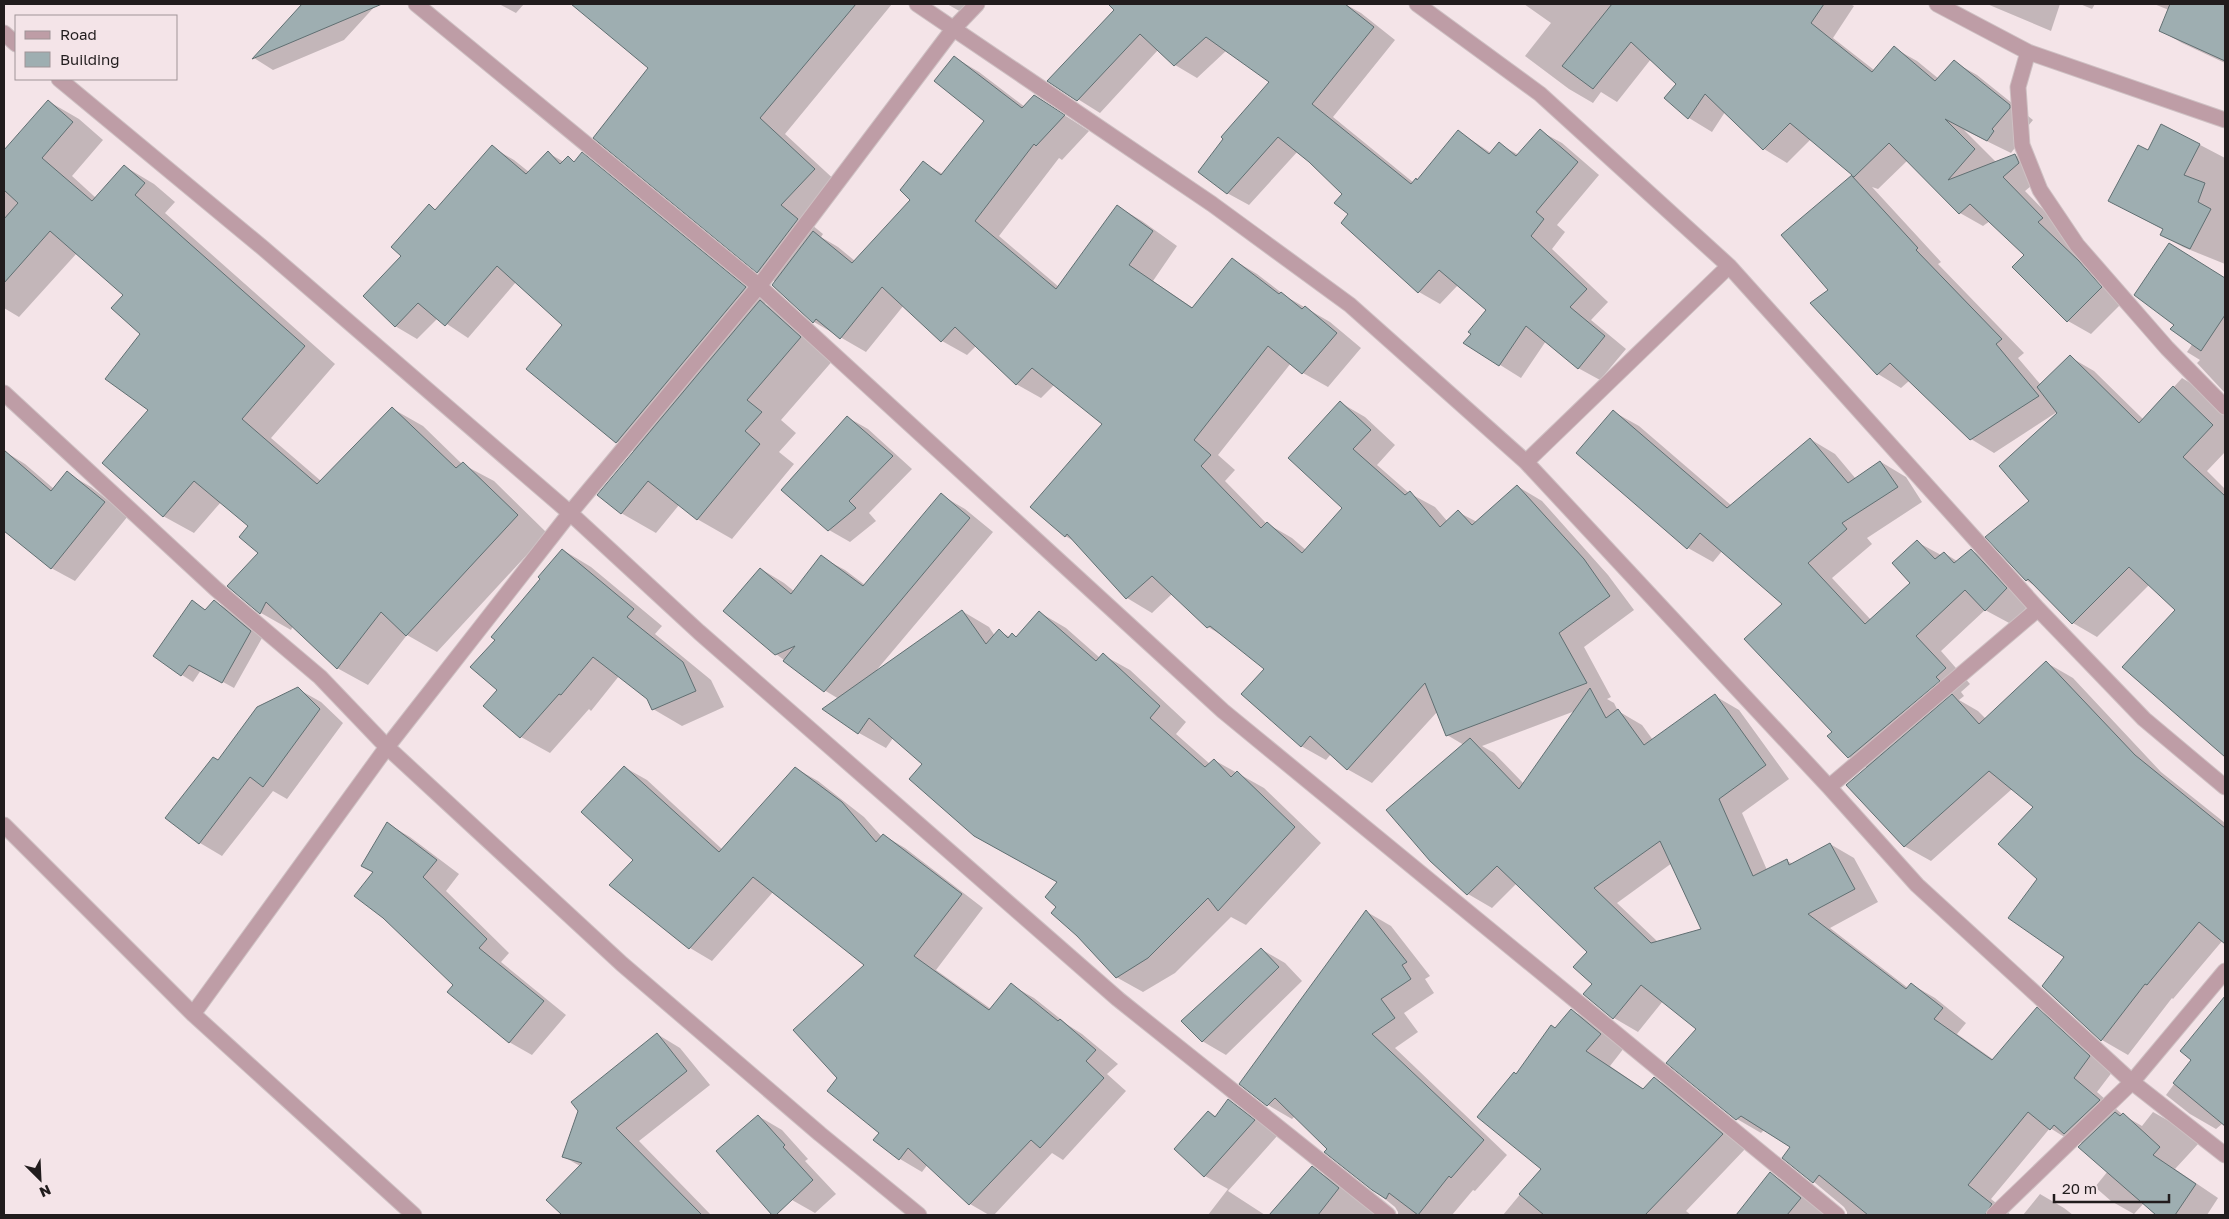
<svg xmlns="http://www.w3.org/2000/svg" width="2229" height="1219" font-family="'Golos Text',sans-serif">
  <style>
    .shadow { fill: #0003; fill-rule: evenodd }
    .building { fill: #9eaeb1; stroke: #606f72; fill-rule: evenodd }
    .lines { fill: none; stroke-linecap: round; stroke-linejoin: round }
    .minor-casing { stroke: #cec0c3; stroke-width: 17 }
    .minor { stroke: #be9da6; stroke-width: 15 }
  </style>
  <rect width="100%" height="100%" fill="#f4e4e8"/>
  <!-- shadow -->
  <path class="shadow" d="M304,4H377L344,40L273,70L254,58Z
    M499,4H524L516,13Z
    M573,4H771L724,66L737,77L800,4H892L785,134L839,184L806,220L823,234L821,237L838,247L855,261L912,200L923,163L943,174L986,120L954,57L979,72L1025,107L1035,96L1089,131L1062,160L1059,158L999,236L1059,287L1117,206L1142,221L1177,246L1153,281L1193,308L1232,259L1257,274L1287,297L1330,322L1361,348L1328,387L1303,373L1291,363L1218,455L1235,470L1225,481L1266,523L1292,538L1306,550L1344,508L1341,403L1365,417L1395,445L1377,465L1409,493L1435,507L1448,522L1458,512L1477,522L1517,486L1542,501L1608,575L1634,610L1584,647L1611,697L1607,699L1614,703L1618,711L1642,725L1653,740L1715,696L1739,710L1789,779L1742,813L1767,870L1787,861L1793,864L1830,844L1854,858L1878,902L1830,928L1908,988L1911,984L1935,998L1966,1023L1957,1034L1994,1060L2037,1009L2061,1023L2113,1071L2097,1092L2123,1115L2142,1126L2153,1112L2176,1125L2199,1143L2175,1169L2218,1198L2207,1215H2158L2144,1203L2134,1214L2111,1201L2095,1187L2108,1171L2083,1144L2077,1140L2074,1143L2050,1128L1991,1199L2011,1215H1847V1212L1844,1207L1784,1157L1792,1147L1765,1129L1761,1133L1737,1119L1668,1063L1698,1028L1663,1001L1638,1032L1614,1018L1585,994L1593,984L1589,952L1517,883L1492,908L1468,894L1431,860L1464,745L1447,735L1438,711L1372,783L1347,769L1331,754L1326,760L1301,746L1265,669L1230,640L1208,627L1172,594L1152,613L1127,598L1076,542L1065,536L1104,423L1054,385L1041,398L1016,384L976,346L967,355L942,341L904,305L866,352L814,322L776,282L758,272L595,137L650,68ZM1575,711L1524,784L1494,753L1482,746ZM1672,863L1703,930L1658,942L1617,903Z
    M947,4H980L970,17Z
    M1121,4H1345L1361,13L1395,40L1333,117L1414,183L1418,181L1458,131L1491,153L1499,144L1519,155L1540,131L1562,143L1599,175L1557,225L1565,232L1552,249L1608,302L1591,320L1626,349L1600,380L1578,368L1546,341L1521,378L1465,343L1488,309L1458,285L1440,304L1419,292L1350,214L1343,194L1298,151L1249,205L1227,193L1225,139L1271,82L1227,50L1197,78L1175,65L1158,50L1100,113L1049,81Z
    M1524,4H1850L1854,6L1833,38L1874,70L1894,48L1917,61L1939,79L1954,62L1977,75L2033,120L2014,143L2017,145L2011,153L1964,130L1996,162L2015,155L2039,168L2042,177L2025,191L2065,232L2061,236L2102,276L2124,301L2091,334L2068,321L2026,255L1990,221L1983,226L1960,213L1908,160L1878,189L1872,187L1941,262L1938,264L2024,353L2018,358L2041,385L2070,357L2094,371L2144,420L2182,378L2207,393L2225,411V452L2207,471L2225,489V755L2124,667L2176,610L2150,584L2097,637L2073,623L2035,586L2026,580L2030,501L2057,412L1994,453L1971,439L1910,380L1901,388L1878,374L1811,303L1829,290L1782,235L1854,175L1811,139L1787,163L1764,149L1725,112L1712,132L1689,118L1666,98L1678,84L1651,59L1617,102L1601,92L1593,103L1569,89L1525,56L1551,23Z
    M1987,4H2060L2051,31Z
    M2080,4H2095L2092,9Z
    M2154,4H2225V63L2182,43L2161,31L2169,10Z
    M48,101L79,119L103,140L72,176L96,198L124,166L154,184L175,202L165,213L335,364L271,438L321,481L393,409L423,426L462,464L494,481L547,533L437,652L407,635L368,685L337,668L293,626L291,630L261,613L229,586L260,553L250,526L221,502L194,533L163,516L142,333L125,295L77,253L19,317L4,308V152Z
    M2162,125L2225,158V264L2183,247L2161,235L2164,230L2110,201L2149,151Z
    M492,147L514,160L529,172L548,153L564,162L568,158L575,162L582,154L604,167L767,301L765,304L795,321L835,358L781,420L796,433L779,452L794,464L732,539L697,519L679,505L656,533L621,513L635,452L617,442L564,325L516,282L468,338L438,318L417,339L395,326L403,256L429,206L437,210Z
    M2156,264L2225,304V393L2197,363L2200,360L2187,352L2193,343L2175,324Z
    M1614,412L1639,426L1732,506L1810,439L1835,454L1856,479L1881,462L1906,477L1922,502L1867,538L1872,544L1832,578L1871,620L1912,583L1917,542L1941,555L1944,553L1957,561L1971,550L1996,565L2031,603L2011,624L1985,610L1941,651L1970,684L1961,692L1964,696L1959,700L1978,711L1986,719L2047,663L2073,678L2161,772L2225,823V942L2223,940L2173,999L2172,998L2128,1055L2102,1040L2043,986L2066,957L2039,879L2034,807L2012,789L1931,861L1904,846L1868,768L1849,757L1829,736L1833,732L1784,604L1722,551L1713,562L1688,548Z
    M847,417L868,429L912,469L869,513L876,521L850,542L829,530L783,490Z
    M4,451L25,464L54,489L67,473L91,487L128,516L75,581L51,568L4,530Z
    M941,495L965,509L993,532L875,672L962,611L989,627L995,636L999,631L1010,637L1017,638L1039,612L1066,628L1100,658L1103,655L1130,670L1186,722L1176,734L1210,764L1214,760L1264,788L1321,843L1246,925L1231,917L1175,973L1143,992L1116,977L1058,906L1059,882L893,738L886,748L859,733L839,699L824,690L776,654L761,569L784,583L795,592L821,557L845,570L865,585Z
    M563,550L591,567L662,626L655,634L711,680L724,707L682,726L653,709L648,698L619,676L591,711L589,709L550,753L521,737L498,690L497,640Z
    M214,601L226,608L262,638L234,688L201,670L193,682L182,675L193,602L206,610Z
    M298,689L321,702L343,723L287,799L273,791L222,856L200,843L167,818L219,761Z
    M624,767L647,780L723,850L795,768L818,781L864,817L882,837L883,835L905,848L983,908L936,970L991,1009L1011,985L1034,998L1068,1025L1082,1034L1118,1064L1107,1074L1126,1091L1063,1160L1052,1153L994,1215H989L970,1204L928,1164L922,1172L900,1159L875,1140L880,1133L839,1078L866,965L773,892L712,961L690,948L611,885L635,860Z
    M388,824L410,837L459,874L446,891L509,953L501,962L566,1015L532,1055L509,1042L454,985L374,872Z
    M1367,912L1391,926L1430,976L1425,979L1434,993L1404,1013L1418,1032L1395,1048L1507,1155L1475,1191L1473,1190L1452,1215H1398V1212L1395,1207L1326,1152L1329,1149L1295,1116L1292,1119L1268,1105L1241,1084Z
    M1261,949L1285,963L1302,981L1226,1055L1202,1041Z
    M2225,997V1127L2222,1124L2216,1129L2190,1114L2166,1095L2192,1060L2182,1051Z
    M1571,1010L1595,1024L1624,1048L1610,1066L1645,1090L1654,1078L1678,1092L1746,1148L1686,1211L1691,1215H1503L1542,1168L1517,1075Z
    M657,1034L680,1048L710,1085L639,1141L711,1215H564L548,1200L580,1166L564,1157Z
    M1229,1101L1252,1115L1278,1135L1228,1191L1265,1215H1208L1228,1189L1205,1176L1175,1149L1209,1112L1217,1117Z
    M758,1116L782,1130L808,1159L805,1161L836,1194L815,1213L792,1200Z
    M1312,1168L1336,1182L1378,1215H1271Z
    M1771,1174L1794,1188L1828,1215H1738Z
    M2040,1194L2064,1208L2073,1215H2023Z"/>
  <!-- building -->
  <path class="building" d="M302,4H382L252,59Z
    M571,4H856L760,118L815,169L781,205L798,219L757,273L593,138L648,68Z
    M1108,4H1345L1374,27L1312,104L1411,184L1416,178L1417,180L1458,130L1489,154L1499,142L1516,156L1540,129L1578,162L1536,212L1544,219L1531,236L1587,289L1570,307L1605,336L1578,369L1526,326L1499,366L1463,343L1471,334L1468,332L1486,310L1439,270L1418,293L1341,223L1348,214L1334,203L1342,194L1309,162L1278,137L1227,194L1198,172L1223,139L1221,137L1269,82L1206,37L1174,66L1140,34L1077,101L1047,81L1114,10Z
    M1612,4H1824L1811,23L1872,72L1894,46L1935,81L1954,60L2010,105V108L1992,129L1994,131L1987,141L1945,119L1975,149L1948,180L2015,154L2019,163L2003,177L2043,218L2038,222L2079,261L2102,287L2067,322L2012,267L2024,255L1970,204L1959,214L1889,143L1854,177L1852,176L1918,248L1916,250L2002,339L1996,344L2039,396L1970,440L1890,363L1877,375L1810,303L1828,290L1781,235L1852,175L1790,123L1763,150L1705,94L1688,119L1664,98L1676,84L1631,42L1593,89L1562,66Z
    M2170,4H2225V61L2159,31Z
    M954,56L1022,108L1034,95L1065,115L1036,146L1034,144L975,221L1056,289L1117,205L1153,231L1129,265L1192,308L1232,258L1279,294L1281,292L1302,309L1305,306L1337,333L1302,374L1268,346L1194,440L1211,455L1201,466L1261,528L1267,522L1302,553L1342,508L1288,458L1340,401L1371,430L1353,449L1405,495L1410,491L1440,527L1458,510L1472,525L1517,485L1584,559L1610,596L1559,633L1587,683L1446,736L1425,683L1347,770L1310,736L1301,747L1241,694L1264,669L1210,626L1207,628L1152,576L1126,599L1067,534L1065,537L1030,507L1102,424L1032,368L1016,385L955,327L941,342L882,287L840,339L816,319L813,323L772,285L813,231L852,263L910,200L900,190L923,161L941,175L984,121L934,81Z
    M48,100L73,122L42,158L92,201L124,165L145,183L135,195L305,346L242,419L317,484L392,407L456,468L463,462L518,515L406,636L381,612L337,669L266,602L260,614L227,586L258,553L239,537L248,526L194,481L163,517L102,463L148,410L105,379L140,334L111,308L123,295L50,231L4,283V219L18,203L4,190V150Z
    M2161,124L2200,144L2184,175L2205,183L2198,202L2211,209L2190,249L2160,235L2163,229L2108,201L2138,145L2148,150Z
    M492,145L526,174L548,151L560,164L568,156L574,162L582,152L746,287L616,443L526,369L562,325L497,266L445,326L418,303L395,327L363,296L401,256L391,247L429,204L435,210Z
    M2169,243L2225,278V315L2201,351L2170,329L2174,325L2134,295Z
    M760,300L801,337L747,400L762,412L745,431L760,444L697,520L648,481L621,514L597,495Z
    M2070,355L2139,423L2173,386L2213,425L2183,457L2225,496V757L2122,667L2175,610L2129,567L2072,624L2028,579L2026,581L1985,537L2029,501L1999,466L2057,413L2037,387Z
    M1613,410L1727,508L1810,438L1848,483L1880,461L1898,487L1842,523L1847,529L1808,563L1865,624L1910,583L1892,563L1917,540L1935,559L1944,552L1954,563L1971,549L2007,588L1985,611L1965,590L1916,636L1946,668L1936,677L1940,681L1848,758L1827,736L1832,732L1744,639L1782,604L1700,533L1687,549L1576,453Z
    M847,416L893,456L849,501L856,508L828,531L781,490Z
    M4,450L51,491L67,471L105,502L51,569L4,531Z
    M941,493L970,518L824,692L783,661L795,646L775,655L723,611L760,568L791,594L821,555L863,586Z
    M562,549L634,609L627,617L683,662L696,691L652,710L647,699L593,657L561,695L559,694L520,738L483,706L497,690L470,667L495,640L491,637L540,579L538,577Z
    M192,600L205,610L214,600L251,631L222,683L189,665L181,676L153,656Z
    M962,610L986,644L999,629L1008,638L1012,633L1016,637L1039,611L1096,661L1103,653L1160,706L1150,718L1205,767L1214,759L1231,777L1237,771L1295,827L1218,911L1208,898L1148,958L1116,978L1077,936L1051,913L1056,907L1045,897L1057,882L974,836L909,779L922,764L869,718L858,734L822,709Z
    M2046,661L2135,755L2225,828V944L2199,922L2147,985L2145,984L2101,1041L2042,986L2064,957L2008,918L2037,879L1998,844L2033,807L1989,771L1904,847L1846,785L1952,694L1979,724Z
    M298,687L320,709L263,787L250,777L199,844L165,818L213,757L218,760L257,707Z
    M1590,688L1606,718L1618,709L1644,745L1715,694L1766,765L1719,799L1753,876L1787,859L1789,865L1830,843L1855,889L1808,914L1906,989L1911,983L1943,1008L1934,1019L1992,1060L2037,1007L2090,1056L2074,1078L2100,1100L2064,1134L2054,1125L2050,1130L2028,1112L1968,1185L1992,1204L1985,1215H1868L1819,1175L1813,1183L1782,1158L1790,1147L1741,1116L1736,1120L1666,1063L1696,1029L1641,985L1613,1019L1583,994L1592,984L1573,967L1587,952L1497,866L1467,895L1430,861L1386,810L1470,738L1519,789ZM1660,841L1701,929L1651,943L1594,888Z
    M624,766L719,852L795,767L842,802L876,842L883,834L962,894L914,956L989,1010L1011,983L1058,1021L1060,1019L1096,1050L1086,1061L1104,1078L1040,1148L1031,1140L969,1205L908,1148L899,1160L873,1140L879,1133L827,1091L837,1078L793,1030L864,965L753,877L689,949L609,885L633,860L581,812Z
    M387,822L437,860L423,877L487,939L479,948L544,1001L509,1043L447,992L453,985L383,918L354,896L373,872L361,866Z
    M1366,910L1407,962L1402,965L1411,979L1381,999L1395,1018L1372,1034L1484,1140L1451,1178L1449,1176L1418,1215L1389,1193L1386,1199L1372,1190L1324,1152L1327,1149L1275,1098L1267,1106L1239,1084Z
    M1261,948L1279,967L1202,1042L1181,1021Z
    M2225,996V1126L2173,1083L2191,1060L2180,1051Z
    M1571,1009L1601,1034L1586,1051L1643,1089L1654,1077L1723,1134L1645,1215H1544L1519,1194L1541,1169L1477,1117L1514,1072L1516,1074L1551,1025L1555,1028Z
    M657,1033L687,1071L616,1128L702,1215H562L546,1200L582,1163L562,1157L578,1111L571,1102Z
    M1228,1099L1255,1120L1204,1177L1174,1149L1208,1111L1215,1117Z
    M2115,1112L2120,1116L2123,1113L2160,1147L2153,1155L2196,1184L2175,1215H2156L2078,1147Z
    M758,1115L785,1145L783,1147L813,1180L776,1215H772L716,1151Z
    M1312,1166L1339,1188L1318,1215H1269Z
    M1770,1172L1801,1198L1787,1215H1736Z"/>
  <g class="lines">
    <!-- minor casing -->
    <g class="minor-casing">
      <path id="minor" d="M416,4L759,286L1223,711L1837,1215
        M917,4L1212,204L1350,305L1526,462L1829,787L1917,885L2132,1082L2225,1155
        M1417,4L1540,94L1729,266L2038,609L2144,719L2225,787
        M1937,4L2028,52L2225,120
        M4,33L16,44
        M2028,52L2018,87L2022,145L2040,190L2077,245L2167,348L2225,407
        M59,79L263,248L570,513L699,632L1118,999L1388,1215
        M4,393L216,589L320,677L387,747L622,964L820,1134L919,1215
        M1526,462L1729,266
        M1829,787L2038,609
        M4,825L193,1014L414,1215
        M193,1014L387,747L570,513L759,286L954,28L977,4
        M1994,1215L2132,1082L2225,971"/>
    </g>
    <!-- minor -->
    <use href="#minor" class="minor"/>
  </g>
  <!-- border -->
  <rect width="2229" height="1219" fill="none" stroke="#211c1d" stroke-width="10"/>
  <!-- legend -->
  <rect x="15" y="15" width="162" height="65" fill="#f4e4e8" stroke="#a09497"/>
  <rect x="25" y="31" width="25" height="8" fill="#be9da6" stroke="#a09497"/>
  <text x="60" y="40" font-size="15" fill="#211c1d">Road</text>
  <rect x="25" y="52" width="25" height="15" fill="#9eaeb1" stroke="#a09497"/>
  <text x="60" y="65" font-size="15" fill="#211c1d">Building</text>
  <!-- north arrow -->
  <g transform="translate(40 1179) rotate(156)" stroke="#f4e4e8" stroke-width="4" paint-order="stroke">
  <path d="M0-4L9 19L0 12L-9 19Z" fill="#211c1d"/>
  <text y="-8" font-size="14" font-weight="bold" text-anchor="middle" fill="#211c1d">N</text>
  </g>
  <!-- scale -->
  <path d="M2054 1194v8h115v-8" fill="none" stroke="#211c1d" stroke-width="2.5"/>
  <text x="2062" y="1194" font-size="15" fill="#211c1d" stroke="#f4e4e8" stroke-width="4" paint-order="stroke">20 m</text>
</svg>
